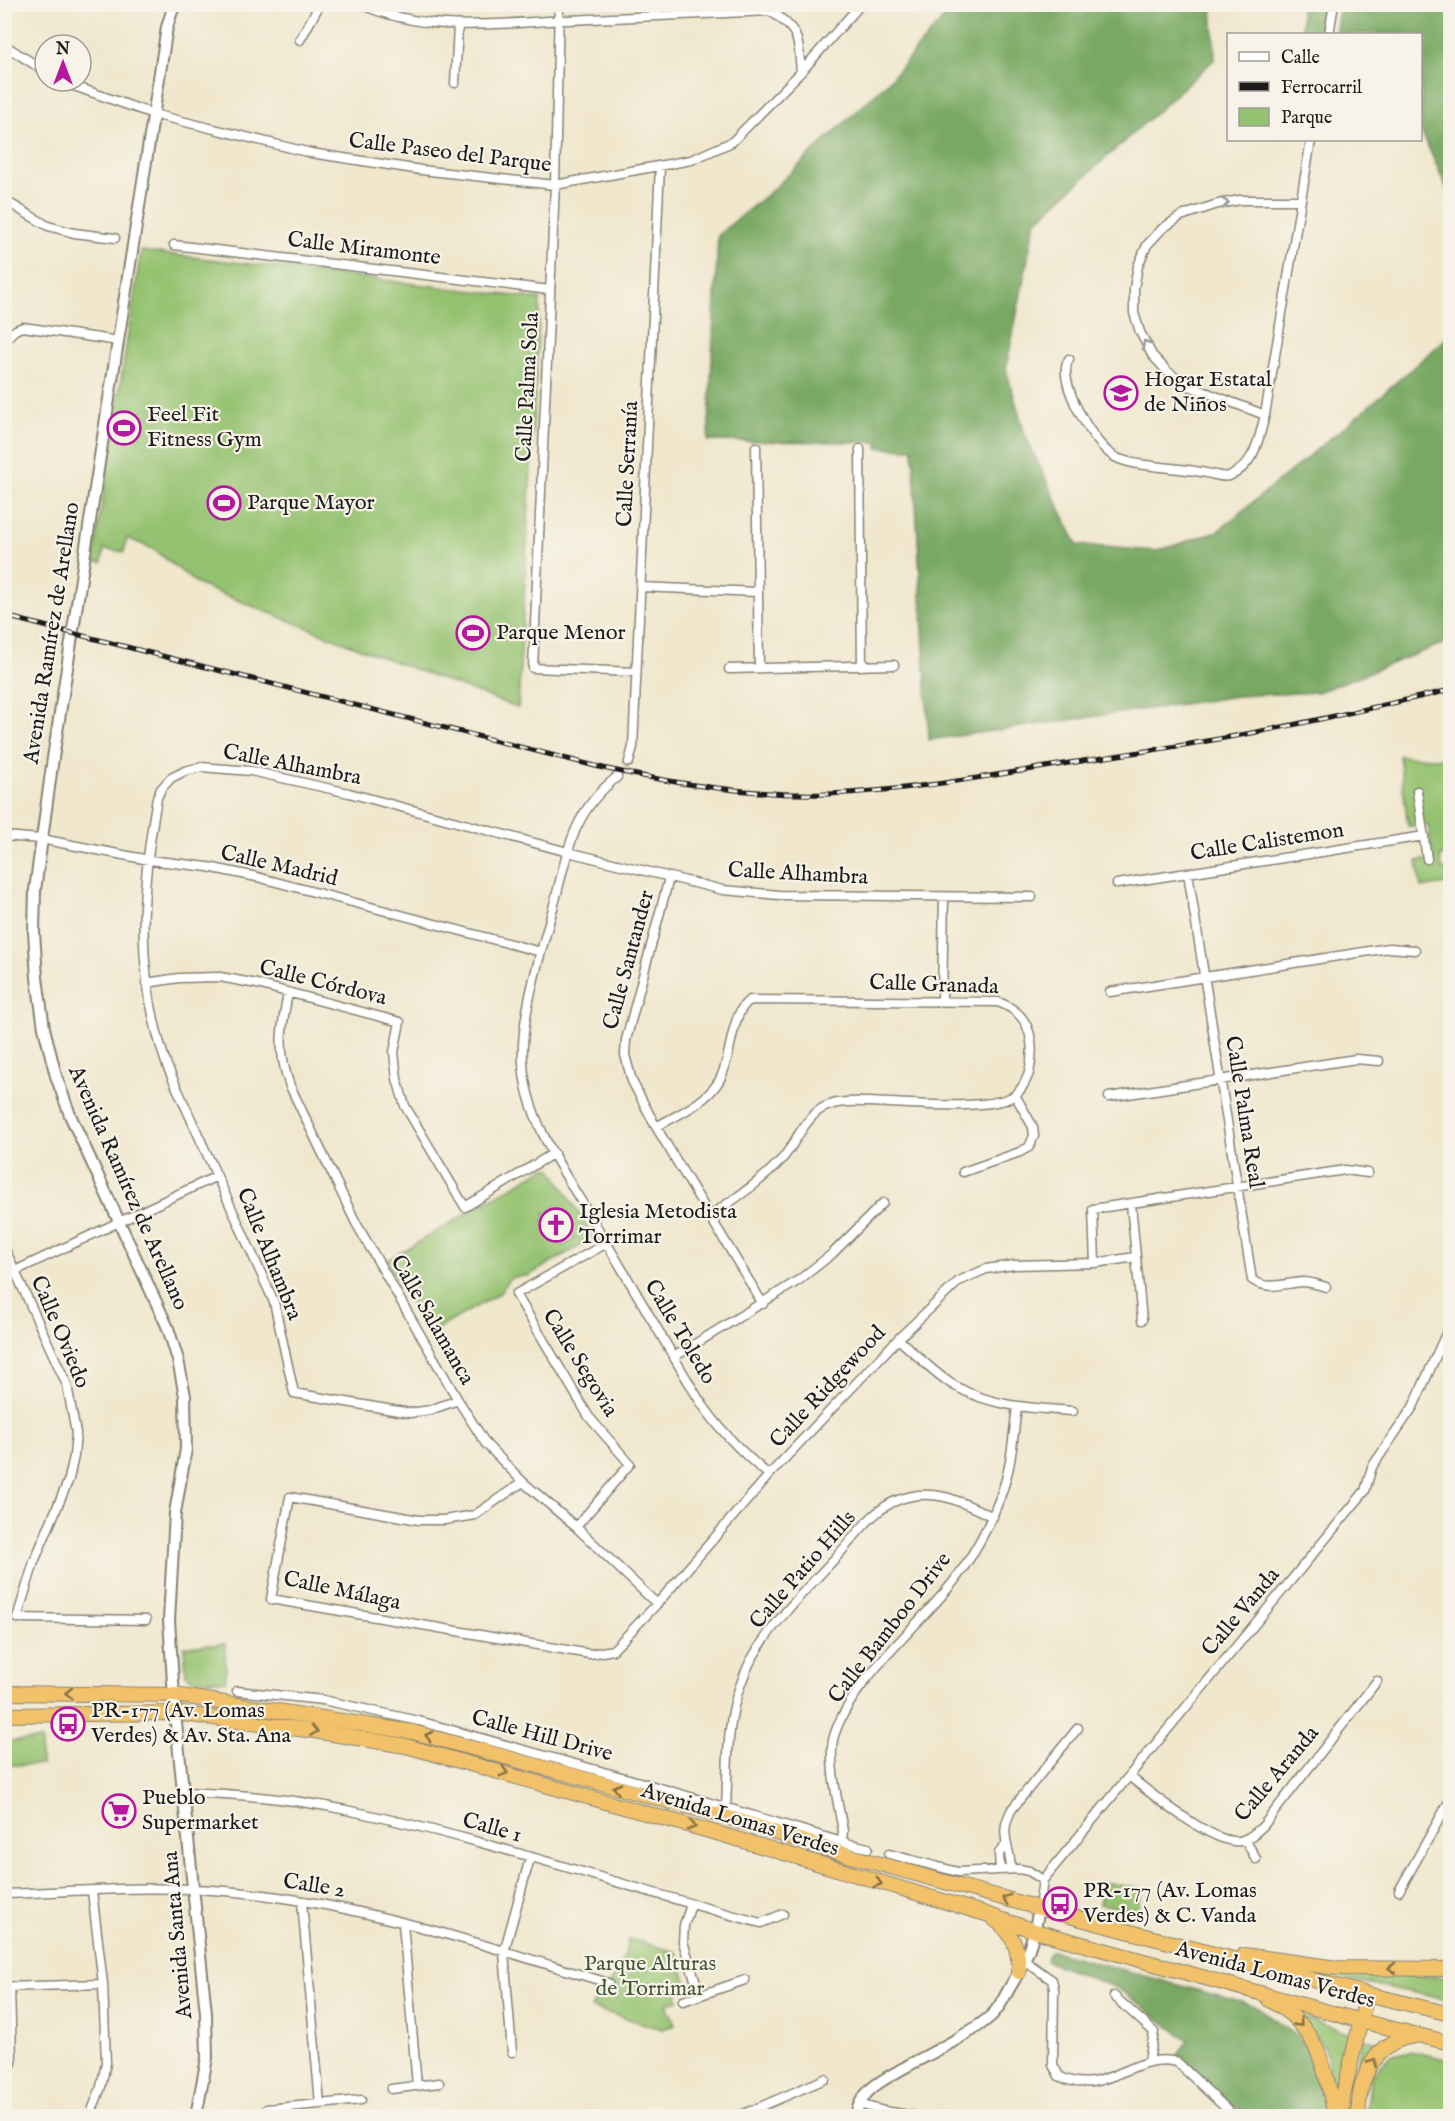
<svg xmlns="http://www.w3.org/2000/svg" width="1455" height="2121" font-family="'IM FELL English',serif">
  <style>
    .green { fill: #95c270; stroke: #586f46; stroke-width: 1.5; fill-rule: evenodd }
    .forest { fill: #78a862; stroke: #4a623f; stroke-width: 1.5 }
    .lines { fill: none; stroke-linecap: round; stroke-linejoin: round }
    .minor-tunnel { stroke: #c6beaa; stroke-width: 8; stroke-dasharray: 8 4; stroke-linecap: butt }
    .minor-casing { stroke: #868274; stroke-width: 11 }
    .tertiary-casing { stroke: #868274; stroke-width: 14 }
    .trunk-casing { stroke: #868274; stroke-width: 16 }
    .minor { stroke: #fff; stroke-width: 8 }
    .tertiary { stroke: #fff; stroke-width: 10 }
    .trunk { stroke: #f2c26a; stroke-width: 14 }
    .rail-casing { stroke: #1c1c1c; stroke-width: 5 }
    .rail { stroke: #f7f3e8; stroke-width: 3; stroke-dasharray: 9; stroke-linecap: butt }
    .oneway { stroke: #999 }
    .oneway2 { stroke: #876f43 }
    .labels { text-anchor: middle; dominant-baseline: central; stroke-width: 4.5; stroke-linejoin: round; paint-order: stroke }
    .street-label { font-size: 22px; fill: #1c1c1c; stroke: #f7f3e8 }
    .poi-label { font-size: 22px; fill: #1c1c1c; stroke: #f7f3e8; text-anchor: start }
    .park-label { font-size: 22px; fill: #465639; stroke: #f7f3e8 }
  </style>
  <rect width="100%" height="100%" fill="#f7f3e8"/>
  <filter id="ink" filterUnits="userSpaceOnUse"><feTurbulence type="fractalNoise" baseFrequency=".0167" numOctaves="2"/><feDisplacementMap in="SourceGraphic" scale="12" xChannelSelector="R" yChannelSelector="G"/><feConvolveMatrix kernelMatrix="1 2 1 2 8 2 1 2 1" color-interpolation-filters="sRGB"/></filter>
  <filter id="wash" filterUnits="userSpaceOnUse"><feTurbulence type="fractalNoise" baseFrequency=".008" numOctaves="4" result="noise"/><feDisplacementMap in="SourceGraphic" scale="24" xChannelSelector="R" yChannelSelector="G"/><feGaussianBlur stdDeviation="1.35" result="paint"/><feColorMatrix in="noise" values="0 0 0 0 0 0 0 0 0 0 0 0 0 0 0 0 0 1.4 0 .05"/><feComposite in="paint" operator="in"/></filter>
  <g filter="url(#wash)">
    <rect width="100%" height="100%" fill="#f0e7cd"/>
    <!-- green -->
    <path class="green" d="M141,251L540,299L518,708L374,654L199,585L153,549L127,538L124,552L104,549L102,563L93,561Z
      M1399,756L1450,759V854L1440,856L1442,869H1450V883L1421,888L1417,861L1433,859L1428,825L1408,826Z
      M546,1167L552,1169L590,1231L592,1236L590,1240L528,1276L513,1277L508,1280L500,1293L429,1334L386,1261ZM556,1207L561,1216L565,1214L568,1220L565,1222L575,1239L563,1246L552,1228L548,1230L543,1221L546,1218L544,1214Z
      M225,1644L226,1681L192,1679L186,1674L184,1647Z
      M41,1740V1765H5V1741Z
      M1103,1882L1142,1889L1138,1911L1099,1904Z
      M629,1939L677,1952L688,1988L677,1992L678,2000L667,2004L675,2025L662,2029L591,2008L601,1989H609L613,1973L619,1974Z
      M1327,1972L1450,1977V2000L1326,1975Z
      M1296,2015L1353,2034L1338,2107L1332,2076L1323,2045Z
      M1362,2038L1382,2043L1353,2116H1346Z
      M1410,2051L1450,2060V2116H1366L1371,2075L1390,2056Z"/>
    <!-- forest -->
    <path class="forest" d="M955,5H1212L1215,59L1035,222L1006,369L1025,435L1077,545L1157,551L1218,531L1360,414L1450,335V641L1318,692L1238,696L929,740L913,449L878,448V442L708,441L718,235L770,192L887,83Z
      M1301,5H1328L1323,34H1302Z
      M1340,5H1450V195L1421,131L1420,34H1335Z
      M1053,1951L1255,2006L1298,2037L1312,2053L1329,2116H1252L1231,2105L1176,2058L1188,2040L1117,1988L1046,1961L1048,1954Z"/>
  </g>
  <g filter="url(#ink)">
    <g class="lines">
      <!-- minor-tunnel -->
      <path class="minor-tunnel" d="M617,777L629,762"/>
      <!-- minor casing -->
      <g class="minor-casing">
        <path id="minor" d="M360,4C431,35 495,23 568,20C636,17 703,14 770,11L797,4
          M559,4L555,185L533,668L636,672
          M770,11C800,30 798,38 801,72
          M1329,34L1334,4
          M300,40L320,4
          M4,45L45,71
          M60,81L153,114L311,153L421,170L555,185L691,160L732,142L801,72L861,4
          M455,83L458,26
          M4,200L48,226L74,233L115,238
          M174,245L550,290
          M4,346C8,336 12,330 23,327L119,341
          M1069,359C1055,380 1093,443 1112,455C1118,460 1126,461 1133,463C1159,468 1185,468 1211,474C1217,475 1223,478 1229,476C1255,466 1259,438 1265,415L1311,140
          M1265,415L1184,384L1167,371L1152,355L1140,332L1134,313V288L1138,266L1147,245L1162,229L1181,216L1218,204L1240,200H1301
          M756,447L759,668
          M860,449L862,666
          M640,587L758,592
          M729,669L894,665
          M629,762L633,747L660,166
          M617,777C570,814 568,854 553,908C541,953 520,1017 523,1063C526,1123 571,1182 601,1234C634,1288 665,1343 698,1398C718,1429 741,1452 769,1475
          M1417,791L1427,859
          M4,836L41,839L149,860L208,867L257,877L541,952
          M1188,873L1252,1280C1269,1291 1284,1283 1303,1282C1311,1282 1319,1285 1326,1287
          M669,878L626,1040L625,1055L632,1081L656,1127L763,1304
          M1117,884L1424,836
          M146,983L179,978L220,977L257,984L400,1022L394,1052L397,1079L405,1106L465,1207L554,1153
          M1110,992L1389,948L1415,950
          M288,993C281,1029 277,1051 290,1086L356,1223L458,1400L486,1444L523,1482L576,1527L657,1604
          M942,1000L944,897
          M1109,1097L1356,1059L1379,1061
          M656,1127C677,1115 706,1103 719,1081C732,1060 730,1012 750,1000L998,1002C1014,1008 1024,1016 1029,1032C1033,1044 1032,1061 1029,1073C1026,1081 1022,1090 1015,1095C992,1112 901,1103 870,1102C854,1102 836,1100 821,1109C804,1120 795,1144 782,1159C761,1182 736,1198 711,1215
          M963,1172L1020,1152L1029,1147L1034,1136L1033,1127L1015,1095
          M1131,1204L1142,1320
          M4,1247L67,1385L76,1433L74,1456L69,1479L34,1562L17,1618L146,1620
          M1095,1263L1093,1209L1345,1170L1368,1173
          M4,1276L217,1176
          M898,1339C915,1353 937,1376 955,1386C992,1407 1032,1408 1073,1411
          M674,1357L799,1280L832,1254L883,1203
          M458,1400L430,1410L410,1413L294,1393L274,1302L167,1066C135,973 140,893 157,798L161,789L171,778L185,771L201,767L251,771L349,793L568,852L723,890L779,895L1032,897
          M523,1482L475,1515L444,1520H419L290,1497L271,1599L590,1654L613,1650L657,1604L769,1475L898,1339L959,1281L986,1269L1014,1265L1095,1263L1136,1257
          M576,1527L630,1464L589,1417L516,1294L607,1243
          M237,1691L323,1700L419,1721L640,1782L842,1842L868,1848
          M1129,1776C1149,1792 1215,1846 1240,1841C1250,1839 1256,1832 1263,1826L1377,1681
          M184,1792C240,1794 296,1799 351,1811C490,1840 624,1887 761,1923L783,1914
          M726,1809C728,1771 726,1732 737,1695C741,1683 746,1668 753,1657C775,1619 808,1588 838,1555C855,1537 873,1509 898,1500C933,1486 962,1502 993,1517
          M1245,1839L1256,1859
          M842,1842L843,1831C839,1807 827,1759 834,1736C851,1681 918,1627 954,1581C977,1551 1000,1507 1008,1471C1013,1450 1014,1428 1017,1407
          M889,1854L958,1872L1019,1869L1029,1871L1043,1880
          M1011,1869C1010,1844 998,1834 1012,1809L1078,1728
          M1000,1870L999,1853L1006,1845
          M1399,1891L1450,1800
          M4,1894C84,1891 166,1884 246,1893C370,1906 490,1947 608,1983
          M302,1902L320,2104
          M691,1905L684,1925L683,1942L700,1995
          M1039,1908L1043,1880L1365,1491L1372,1467L1413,1407L1450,1325
          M403,1923L417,2086
          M1025,1961L1052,1980L1054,1988L1053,2065L1059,2076C1103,2100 1135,2050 1177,2062L1231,2113L1239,2116
          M4,1987L103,1984
          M1114,1996L1154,2032L1149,2061
          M683,2001L745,1980
          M512,2052L504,1952L530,1858
          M4,2076L12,2063L10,1986
          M391,2089L439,2083
          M859,2104L884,2111L915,2116
          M267,2109L361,2100
          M90,2116L101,2087L106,2063L103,1984L92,1891
          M739,2116L825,2079"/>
      </g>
      <!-- tertiary casing -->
      <g class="tertiary-casing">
        <path id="tertiary" d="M177,4L172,11L167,27L53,758L35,890L34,932L37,978L44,1028L56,1076L70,1115L168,1328L178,1360L185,1396L186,1449L175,1513L169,1620L175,1713L206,2013L207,2058L196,2116
          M856,2116C860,2088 887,2078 909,2065C932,2053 974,2032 992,2015C999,2008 1004,1998 1009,1989C1027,1959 1033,1942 1039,1908"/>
      </g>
      <!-- trunk casing -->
      <g class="trunk-casing">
        <path id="trunk" d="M4,1693L174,1695L413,1732L726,1817L840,1853L1039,1908L1367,1994L1450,2014
          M4,1715L175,1713L314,1731L406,1746L727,1836L986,1914L1035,1931L1361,2021L1450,2043
          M995,1920C1014,1933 1019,1951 1019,1972
          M1244,1955L1337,1968L1450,1969
          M1269,2000C1318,2025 1325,2068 1335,2116
          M1342,2116L1343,2096L1367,1994
          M1359,2116C1357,2080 1375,2040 1415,2036"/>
      </g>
      <!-- minor -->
      <use href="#minor" class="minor"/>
      <!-- tertiary -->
      <use href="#tertiary" class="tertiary"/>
      <!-- trunk -->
      <use href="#trunk" class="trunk"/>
      <!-- rail casing -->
      <g class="rail-casing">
        <path id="rail" d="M13,618L603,768C677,784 752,796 828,794C911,791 994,775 1076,762C1125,754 1175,747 1224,738C1300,725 1375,707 1450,690"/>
      </g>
      <!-- rail -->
      <use href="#rail" class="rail"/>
    </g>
    <!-- one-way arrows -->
    <defs><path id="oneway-chevron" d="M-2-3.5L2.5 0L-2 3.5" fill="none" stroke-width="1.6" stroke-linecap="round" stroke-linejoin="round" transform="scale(1.5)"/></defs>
    <g class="oneway">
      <use href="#oneway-chevron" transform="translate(1225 203) rotate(-9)"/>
      <use href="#oneway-chevron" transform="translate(1146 344) rotate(-118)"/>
    </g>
    <g class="oneway2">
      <use href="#oneway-chevron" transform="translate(69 1693) rotate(-179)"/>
      <use href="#oneway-chevron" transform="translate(314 1731) rotate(8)"/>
      <use href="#oneway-chevron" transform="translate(429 1736) rotate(-164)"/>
      <use href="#oneway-chevron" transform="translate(504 1772) rotate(16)"/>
      <use href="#oneway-chevron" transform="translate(617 1788) rotate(-165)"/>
      <use href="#oneway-chevron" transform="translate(692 1826) rotate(16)"/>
      <use href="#oneway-chevron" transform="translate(878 1883) rotate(16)"/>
      <use href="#oneway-chevron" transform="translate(1006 1899) rotate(-164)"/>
      <use href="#oneway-chevron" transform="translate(1392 1968) rotate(-179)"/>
      <use href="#oneway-chevron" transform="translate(1299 2023) rotate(46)"/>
      <use href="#oneway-chevron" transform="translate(1373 2062) rotate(-56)"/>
    </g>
  </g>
  <!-- icons -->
  <defs>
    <g id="school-ring" transform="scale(1.725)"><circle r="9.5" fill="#f7f3e8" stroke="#b5179e" stroke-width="1.5"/><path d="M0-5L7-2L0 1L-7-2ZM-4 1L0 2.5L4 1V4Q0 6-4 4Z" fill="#b5179e"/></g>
    <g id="stadium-ring" transform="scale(1.725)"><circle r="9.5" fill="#f7f3e8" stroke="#b5179e" stroke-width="1.5"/><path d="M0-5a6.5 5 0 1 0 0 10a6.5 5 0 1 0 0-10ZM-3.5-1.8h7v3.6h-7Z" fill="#b5179e"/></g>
    <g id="church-ring" transform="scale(1.725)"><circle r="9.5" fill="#f7f3e8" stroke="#b5179e" stroke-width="1.5"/><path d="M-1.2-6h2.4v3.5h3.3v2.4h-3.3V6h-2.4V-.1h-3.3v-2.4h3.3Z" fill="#b5179e"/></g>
    <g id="bus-ring" transform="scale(1.725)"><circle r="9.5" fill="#f7f3e8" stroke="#b5179e" stroke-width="1.5"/><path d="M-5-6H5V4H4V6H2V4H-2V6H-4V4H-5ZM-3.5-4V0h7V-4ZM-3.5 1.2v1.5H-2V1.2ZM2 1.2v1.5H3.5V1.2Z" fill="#b5179e"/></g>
    <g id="supermarket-ring" transform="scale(1.725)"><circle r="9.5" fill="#f7f3e8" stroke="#b5179e" stroke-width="1.5"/><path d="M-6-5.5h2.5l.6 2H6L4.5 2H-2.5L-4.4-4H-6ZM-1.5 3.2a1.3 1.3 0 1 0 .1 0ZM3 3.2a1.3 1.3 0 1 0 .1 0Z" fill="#b5179e"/></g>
  </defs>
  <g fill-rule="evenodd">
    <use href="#school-ring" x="1121" y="393"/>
    <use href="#stadium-ring" x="124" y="428"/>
    <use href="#stadium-ring" x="224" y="503"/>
    <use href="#stadium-ring" x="473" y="633"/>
    <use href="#church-ring" x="556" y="1225"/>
    <use href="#bus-ring" x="68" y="1724"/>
    <use href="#supermarket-ring" x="119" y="1811"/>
    <use href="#bus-ring" x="1060" y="1904"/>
  </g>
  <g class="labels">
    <!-- street labels -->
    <g class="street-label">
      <text transform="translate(450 153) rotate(7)">Calle Paseo del Parque</text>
      <text transform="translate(364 249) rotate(7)">Calle Miramonte</text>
      <text transform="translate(528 387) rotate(-87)">Calle Palma Sola</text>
      <text transform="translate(628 464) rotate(-87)">Calle Serranía</text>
      <text transform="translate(52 633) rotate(-81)">Avenida Ramírez de Arellano</text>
      <text transform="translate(292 765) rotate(11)">Calle Alhambra</text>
      <text transform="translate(1267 842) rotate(-9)">Calle Calistemon</text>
      <text transform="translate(279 866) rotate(13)">Calle Madrid</text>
      <text transform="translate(798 874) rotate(3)">Calle Alhambra</text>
      <text transform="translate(629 960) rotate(-75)">Calle Santander</text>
      <text transform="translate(323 983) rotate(14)">Calle Córdova</text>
      <text transform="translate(934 985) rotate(2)">Calle Granada</text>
      <text transform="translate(1244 1112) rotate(81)">Calle Palma Real</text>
      <text transform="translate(128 1188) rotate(66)">Avenida Ramírez de Arellano</text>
      <text transform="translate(269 1254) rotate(68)">Calle Alhambra</text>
      <text transform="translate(432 1320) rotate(60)">Calle Salamanca</text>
      <text transform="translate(60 1332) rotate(67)">Calle Oviedo</text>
      <text transform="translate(680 1332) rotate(59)">Calle Toledo</text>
      <text transform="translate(580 1363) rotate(58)">Calle Segovia</text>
      <text transform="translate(828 1387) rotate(-47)">Calle Ridgewood</text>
      <text transform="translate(803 1570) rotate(-49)">Calle Patio Hills</text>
      <text transform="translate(342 1591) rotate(12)">Calle Málaga</text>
      <text transform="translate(1241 1612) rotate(-50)">Calle Vanda</text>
      <text transform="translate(890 1628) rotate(-52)">Calle Bamboo Drive</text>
      <text transform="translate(542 1736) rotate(15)">Calle Hill Drive</text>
      <text transform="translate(1277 1774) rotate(-50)">Calle Aranda</text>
      <text transform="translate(740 1820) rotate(17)">Avenida Lomas Verdes</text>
      <text transform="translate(492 1828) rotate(16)">Calle 1</text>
      <text transform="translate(314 1886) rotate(9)">Calle 2</text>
      <text transform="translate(178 1935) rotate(-95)">Avenida Santa Ana</text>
      <text transform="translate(1275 1975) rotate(15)">Avenida Lomas Verdes</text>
    </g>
    <!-- poi labels -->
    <g class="poi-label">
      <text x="1144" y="380">Hogar Estatal<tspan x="1144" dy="25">de Niños</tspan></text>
      <text x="147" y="415">Feel Fit<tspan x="147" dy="25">Fitness Gym</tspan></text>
      <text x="247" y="503">Parque Mayor</text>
      <text x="496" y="633">Parque Menor</text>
      <text x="579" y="1212">Iglesia Metodista<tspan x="579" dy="25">Torrimar</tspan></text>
      <text x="91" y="1711">PR-177 (Av. Lomas<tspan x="91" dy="25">Verdes) &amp; Av. Sta. Ana</tspan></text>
      <text x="142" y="1798">Pueblo<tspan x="142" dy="25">Supermarket</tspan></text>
      <text x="1083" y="1891">PR-177 (Av. Lomas<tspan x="1083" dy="25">Verdes) &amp; C. Vanda</tspan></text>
    </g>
    <!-- park labels -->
    <g class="park-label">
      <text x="650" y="1964">Parque Alturas<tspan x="650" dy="25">de Torrimar</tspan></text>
    </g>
  </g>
  <!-- margin -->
  <rect width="1455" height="2121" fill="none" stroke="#f7f3e8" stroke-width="24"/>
  <!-- legend -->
  <rect x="1227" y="33" width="195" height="108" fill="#f7f3e8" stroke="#9f9d96" stroke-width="1.5"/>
  <rect x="1239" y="52" width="30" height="9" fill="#ffffff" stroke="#9f9d96" stroke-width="1.5"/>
  <text x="1281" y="63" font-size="18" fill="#1c1c1c">Calle</text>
  <rect x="1239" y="82" width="30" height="9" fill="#1c1c1c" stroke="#9f9d96" stroke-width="1.5"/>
  <text x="1281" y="93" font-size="18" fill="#1c1c1c">Ferrocarril</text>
  <rect x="1239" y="108" width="30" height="18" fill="#95c270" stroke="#9f9d96" stroke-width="1.5"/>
  <text x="1281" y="123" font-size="18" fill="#1c1c1c">Parque</text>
  <!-- north arrow -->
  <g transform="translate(63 63)"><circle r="28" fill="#f7f3e8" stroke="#9f9d96" stroke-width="1.5"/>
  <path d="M0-4.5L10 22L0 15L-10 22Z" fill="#b5179e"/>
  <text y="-9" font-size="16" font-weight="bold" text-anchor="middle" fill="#1c1c1c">N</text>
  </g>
</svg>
